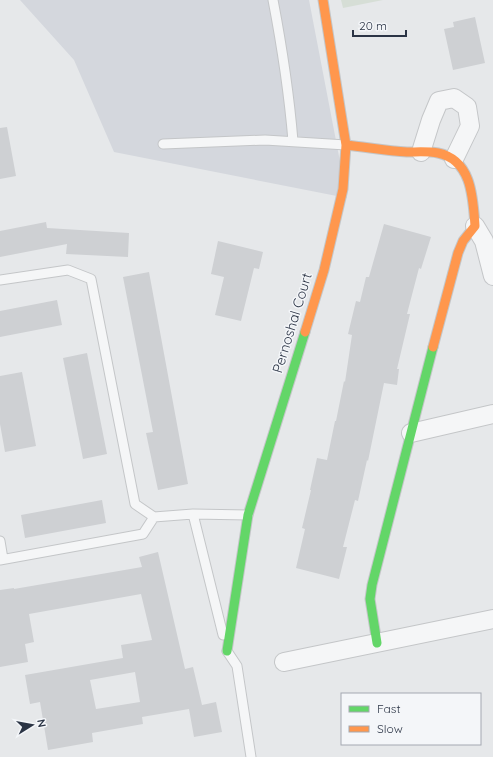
<svg xmlns="http://www.w3.org/2000/svg" width="493" height="757" font-family="Quicksand,sans-serif">
  <style>
    .built { fill: #d4d7dd }
    .green { fill: #d6ded6 }
    .building { fill: #ced0d3; fill-rule: evenodd }
    .lines { fill: none; stroke-linecap: round; stroke-linejoin: round }
    .lane-casing { stroke: #c4c6c8; stroke-width: 11 }
    .street-casing { stroke: #c4c6c8; stroke-width: 20 }
    .fast-casing { stroke: #c4c6c8; stroke-width: 11 }
    .slow-casing { stroke: #c4c6c8; stroke-width: 11 }
    .lane { stroke: #f5f6f7; stroke-width: 9 }
    .street { stroke: #f5f6f7; stroke-width: 18 }
    .fast { stroke: #63d668; stroke-width: 9 }
    .slow { stroke: #ff974d; stroke-width: 9 }
    .labels { text-anchor: middle; dominant-baseline: central; stroke-width: 3; stroke-linejoin: round; paint-order: stroke }
    .street-label { font-size: 14px; fill: #2b3445; stroke: #f4f6f9 }
  </style>
  <rect width="100%" height="100%" fill="#e6e8ea"/>
  <!-- built -->
  <path class="built" d="M20,0H309L347,198L114,152L74,60Z"/>
  <!-- green -->
  <path class="green" d="M341,0H383L343,8Z"/>
  <!-- building -->
  <path class="building" d="M475,17L485,63L453,70L444,29L454,27L453,22Z
    M7,127L16,176L0,179V128Z
    M46,222L47,228L129,233L128,257L66,254L67,244L0,257V231Z
    M384,224L431,237L421,269L419,268L407,314H410L397,369H399L397,385L384,383L368,461L367,460L358,501L355,500L343,547H347L339,579L296,568L305,529L302,528L311,490H310L317,458L327,460L335,421H336L344,381L345,382L352,335L348,334L356,301L360,302L366,277H369Z
    M218,241L263,252L259,269L254,268L241,321L215,315L224,277L211,274Z
    M149,272L188,484L158,490L146,433L153,432L123,277Z
    M57,300L62,325L0,337V311Z
    M87,353L107,454L83,459L63,358Z
    M22,372L36,446L5,452L0,424V376Z
    M102,500L106,523L25,538L21,515Z
    M158,552L185,669L193,667L202,705L216,702L222,732L194,737L189,709L142,717L143,724L92,733L93,742L48,750L40,702L30,704L25,675L123,658L121,645L152,640L141,594L29,614L34,642L25,644L28,662L0,667V590L14,588V589L142,567L139,557ZM135,672L140,702L96,709L90,680Z"/>
  <g class="lines">
    <!-- lane casing -->
    <g class="lane-casing">
      <path id="lane" d="M273,0C282,47 289,93 293,141
        M163,144L265,140L346,145
        M0,280L68,270L91,279L135,504L154,517L193,514L248,515
        M193,514L223,635
        M0,541L3,559
        M0,560L143,534L154,517
        M227,651L237,666L251,757"/>
    </g>
    <!-- street casing -->
    <g class="street-casing">
      <path id="street" d="M421,152L431,120L439,101L454,98L467,107L470,126L454,159
        M475,226L484,241L493,276
        M411,433L493,414
        M284,662L493,619"/>
    </g>
    <!-- fast casing -->
    <g class="fast-casing">
      <path id="fast" d="M377,643L370,599L372,585L433,347
        M227,651L248,515L305,332"/>
    </g>
    <!-- slow casing -->
    <g class="slow-casing">
      <path id="slow" d="M346,145C366,147 387,151 407,152C417,152 428,151 438,153C472,160 473,198 475,226L463,241L458,253L433,347
        M305,332L324,270L343,189L346,145L323,0"/>
    </g>
    <!-- lane -->
    <use href="#lane" class="lane"/>
    <!-- street -->
    <use href="#street" class="street"/>
    <!-- fast -->
    <use href="#fast" class="fast"/>
    <!-- slow -->
    <use href="#slow" class="slow"/>
  </g>
  <g class="labels">
    <!-- street labels -->
    <g class="street-label">
      <text transform="translate(292 323) rotate(-73)">Pernoshal Court</text>
    </g>
  </g>
  <!-- legend -->
  <rect x="341" y="693" width="140" height="52" fill="#f4f6f9" stroke="#a4a8b1"/>
  <rect x="349" y="706" width="20" height="6" fill="#63d668" stroke="#a4a8b1"/>
  <text x="377" y="713" font-size="12" fill="#2b3445">Fast</text>
  <rect x="349" y="726" width="20" height="6" fill="#ff974d" stroke="#a4a8b1"/>
  <text x="377" y="733" font-size="12" fill="#2b3445">Slow</text>
  <!-- north arrow -->
  <g transform="translate(32 725) rotate(79)" stroke="#f4f6f9" stroke-width="3" paint-order="stroke">
  <path d="M0-3L7 15L0 10L-7 15Z" fill="#2b3445"/>
  <text y="-6" font-size="11" font-weight="bold" text-anchor="middle" fill="#2b3445">N</text>
  </g>
  <!-- scale -->
  <path d="M353 30v6h53v-6" fill="none" stroke="#2b3445" stroke-width="2"/>
  <text x="359" y="30" font-size="12" fill="#2b3445" stroke="#f4f6f9" stroke-width="3" paint-order="stroke">20 m</text>
</svg>
